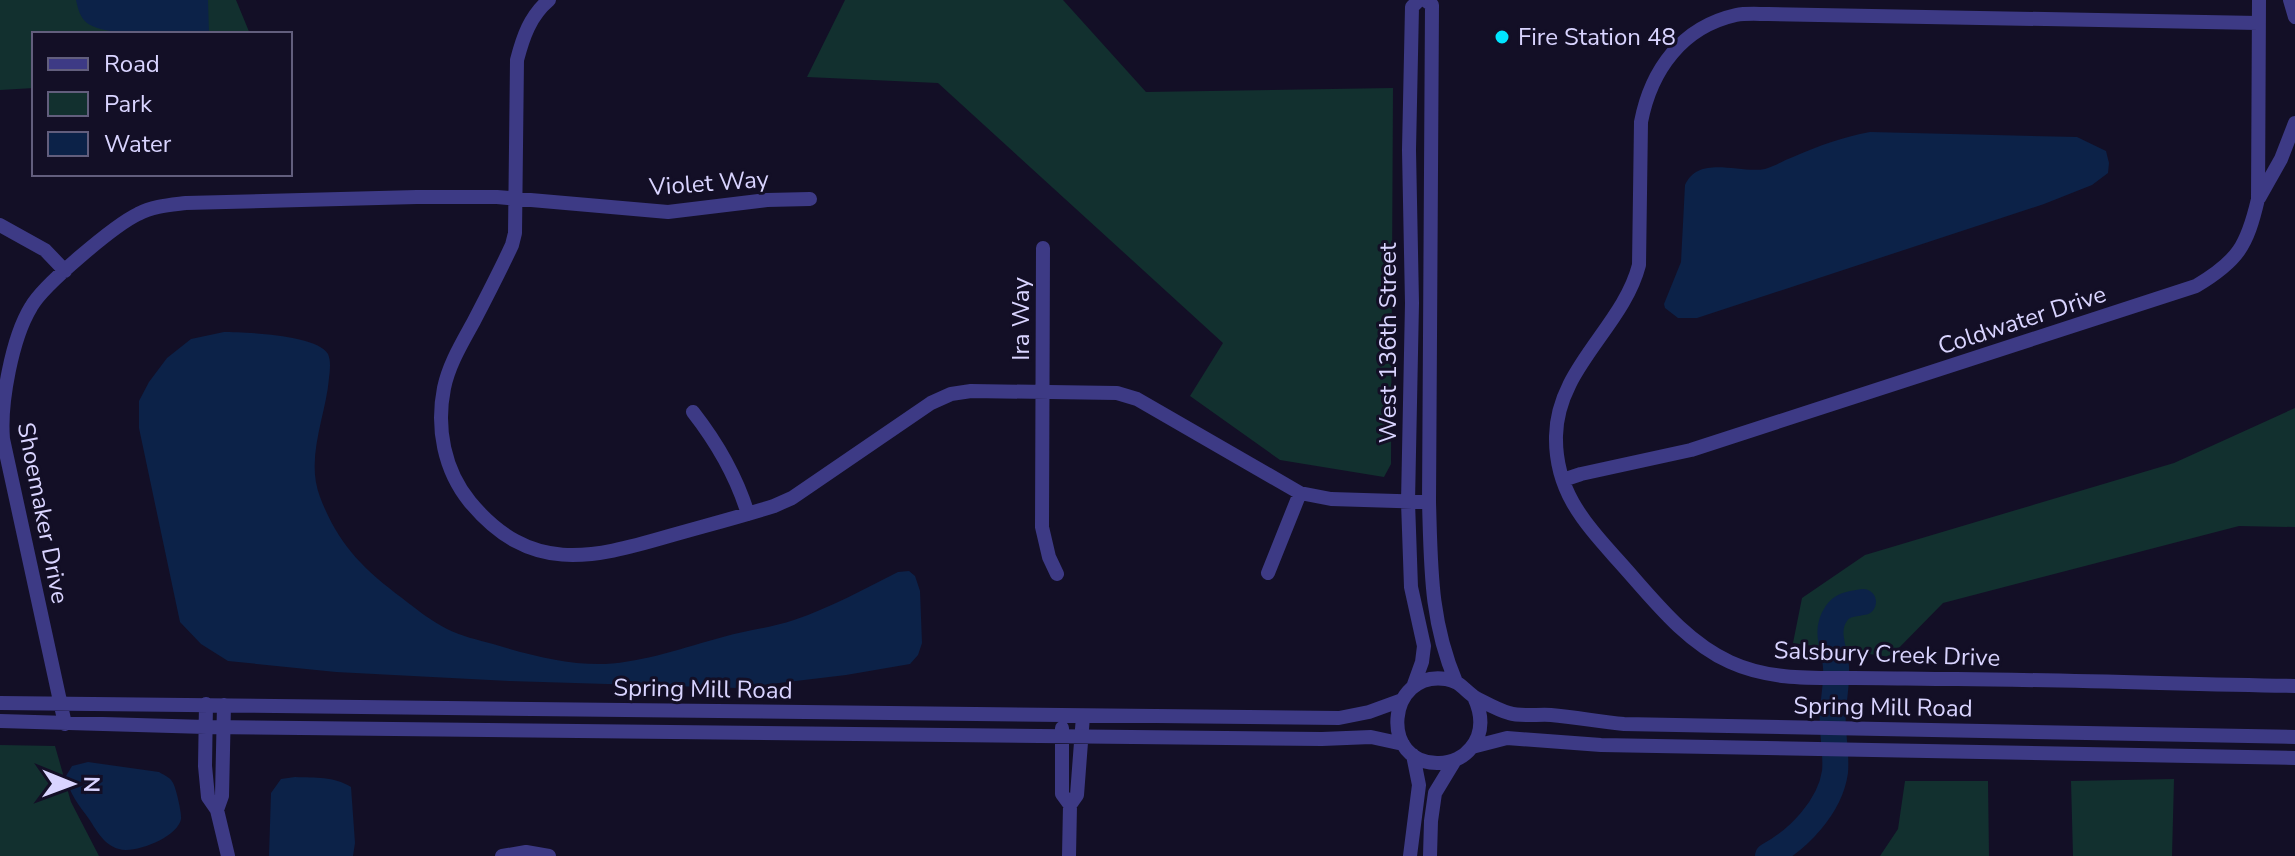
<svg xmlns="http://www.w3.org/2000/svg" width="2295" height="856" font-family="'Nunito Sans',sans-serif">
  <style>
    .green { fill: #12302f }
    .water { fill: #0c2248 }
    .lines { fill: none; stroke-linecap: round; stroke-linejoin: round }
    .river { stroke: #0c2248; stroke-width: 26 }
    .minor { stroke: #3d3a85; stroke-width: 14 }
    .poi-dot { fill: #00e5ff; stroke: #130f26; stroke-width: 3 }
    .labels { text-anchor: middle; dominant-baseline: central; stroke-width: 6; stroke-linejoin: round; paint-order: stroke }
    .poi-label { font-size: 24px; fill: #d9d4ff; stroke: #130f26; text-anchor: start }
    .street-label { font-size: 24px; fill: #d9d4ff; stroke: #130f26 }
  </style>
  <rect width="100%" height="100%" fill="#130f26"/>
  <!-- green -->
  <path class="green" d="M0,0H236L250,34H34V88L0,90Z
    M845,0H1063L1146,92L1393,88L1391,464L1384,477L1280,460L1190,396L1223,343L938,83L807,77Z
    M2295,408V527L2239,526L1943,603L1890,657L1793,643L1802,598L1865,555L2174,463Z
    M0,745L55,746L71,802L99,856H0Z
    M2174,779L2172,856H2073L2071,781Z
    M1905,781H1988L1989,856H1880L1898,829Z"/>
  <!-- water -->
  <path class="water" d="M76,0H208L209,34C182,34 107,38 87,23C80,17 78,9 76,0Z
    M1870,132L2077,137L2106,151L2109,163L2108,173L2092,185L2044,204L1697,318H1678L1665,308L1664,304L1681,262L1685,185C1699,154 1740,174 1765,169C1774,167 1784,160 1793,157C1818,146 1843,137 1870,132Z
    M224,332C244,332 318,335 328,354C331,361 330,370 329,378C326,416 305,458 320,497C338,544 362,568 402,598C416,609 431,621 447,629C461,636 478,640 493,644C530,655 567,665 605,664C645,662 685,647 723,637C746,630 771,628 794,620C830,608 864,589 898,572L909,571L915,576L920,591L922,643L918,655L910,664L846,675L738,688L509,681L336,672L228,661L201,644L180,622L139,428V401L149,382L167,358L191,339Z
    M88,762L159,772C164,775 171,778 173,783C176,788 182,814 181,819C178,837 135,854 119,849C104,845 97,831 89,819C79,805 69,794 66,776L72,766Z
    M295,777C316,778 333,776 351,787L355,843L353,856H269L271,793L281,779Z"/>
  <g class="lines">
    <!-- river -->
    <path class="river" d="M1768,856C1798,840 1830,807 1835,772C1837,752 1831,730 1833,710C1834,696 1837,682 1836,667C1835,649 1824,632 1836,614C1842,604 1852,604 1863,602"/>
    <!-- minor -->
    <path class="minor" d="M549,0C530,16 523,37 517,60L515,233L512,245C500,271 487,296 474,321C462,343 449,364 444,388C436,428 444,470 470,502C530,574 590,559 669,536C704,526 739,517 774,506L792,498L931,403L951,394L971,391L1117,393L1137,399L1300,493L1331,499L1429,502
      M1425,0L1432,5L1429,502C1431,567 1430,621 1456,682
      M2290,0L2295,17
      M2258,23L1768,14C1758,14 1746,13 1736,15C1682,27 1651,70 1641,122L1639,265C1623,327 1557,368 1556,436C1555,489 1582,520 1615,557C1650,595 1682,640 1730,662C1769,680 1812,678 1854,678C1888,678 1923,679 1957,679C2070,680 2182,684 2295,686
      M2259,198L2281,159L2295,123
      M0,225L45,250L65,271
      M1043,248L1042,527L1049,557L1057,574
      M693,412C718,444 736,475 748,514
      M1563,480L1581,474L1691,450L2196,286C2238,261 2247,246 2258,199L2259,0
      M1268,573L1300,493
      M1413,687L1422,662L1424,646L1411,587L1408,502L1412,303L1409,150L1412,7L1419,0
      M1474,697C1482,714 1484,732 1471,748C1464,757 1452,763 1439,763C1379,765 1386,670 1446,679C1460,681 1465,691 1476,698C1486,703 1498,710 1509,713C1522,717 1538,714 1551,715C1576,717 1600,722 1624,724L2295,737
      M0,703L1339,718L1369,712L1402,700
      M206,704L205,766L208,797L217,810L228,856
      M0,721L206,727L1322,739L1371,737L1403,744
      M65,724L3,439C0,403 12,338 31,307C43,285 115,225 138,214C153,206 170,205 186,203L417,197H497L668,212L767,200L810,199
      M1062,728V794L1070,805
      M1472,747L1507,738L1601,745L2295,758
      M217,810L222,796L224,705
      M502,856L526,852L549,856
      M1069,856L1070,805L1077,795L1083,716
      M1410,856L1419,785L1413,755
      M1430,856L1431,821L1435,793L1455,760"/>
  </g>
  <!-- markers -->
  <circle class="poi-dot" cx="1502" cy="37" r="8"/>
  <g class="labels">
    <!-- poi labels -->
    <g class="poi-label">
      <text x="1518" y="37">Fire Station 48</text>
    </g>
    <!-- street labels -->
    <g class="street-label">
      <text transform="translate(709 183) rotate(-4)">Violet Way</text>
      <text transform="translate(1021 319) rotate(-90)">Ira Way</text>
      <text transform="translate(2022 320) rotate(-18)">Coldwater Drive</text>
      <text transform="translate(1388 343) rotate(-90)">West 136th Street</text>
      <text transform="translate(43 513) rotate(79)">Shoemaker Drive</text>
      <text transform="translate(1887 654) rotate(2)">Salsbury Creek Drive</text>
      <text transform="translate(703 689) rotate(1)">Spring Mill Road</text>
      <text transform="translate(1883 707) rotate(1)">Spring Mill Road</text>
    </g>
  </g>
  <!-- legend -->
  <rect x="32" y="32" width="260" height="144" fill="#130f26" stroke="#625e7d" stroke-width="2"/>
  <rect x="48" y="58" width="40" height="12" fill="#3d3a85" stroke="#625e7d" stroke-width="2"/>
  <text x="104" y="72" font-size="24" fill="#d9d4ff">Road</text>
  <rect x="48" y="92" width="40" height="24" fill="#12302f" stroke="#625e7d" stroke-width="2"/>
  <text x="104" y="112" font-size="24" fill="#d9d4ff">Park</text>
  <rect x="48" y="132" width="40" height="24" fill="#0c2248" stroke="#625e7d" stroke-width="2"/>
  <text x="104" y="152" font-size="24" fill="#d9d4ff">Water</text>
  <!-- north arrow -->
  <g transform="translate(72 784) rotate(91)" stroke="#130f26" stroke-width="6" paint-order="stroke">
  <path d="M0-6L14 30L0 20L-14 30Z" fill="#d9d4ff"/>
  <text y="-12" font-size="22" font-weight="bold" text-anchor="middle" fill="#d9d4ff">N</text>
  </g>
</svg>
